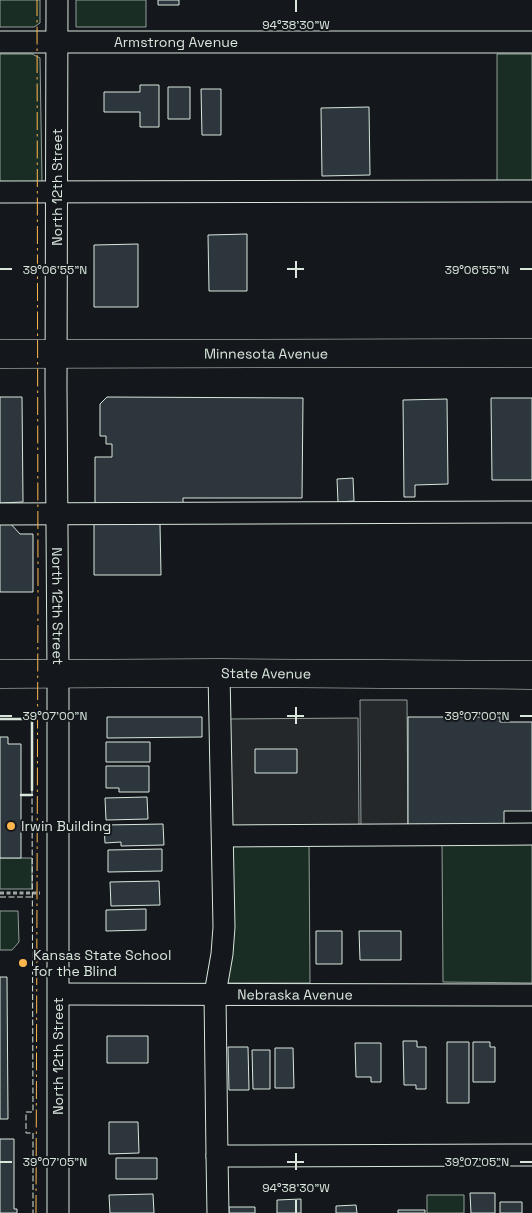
<svg xmlns="http://www.w3.org/2000/svg" width="532" height="1213" font-family="'Space Grotesk',sans-serif">
  <style>
    .green { fill: #1a2d24; stroke: #939e99 }
    .parking { fill: #24282b; stroke: #939e99 }
    .building { fill: #2c363c; stroke: #d8e6dc }
    .lines { fill: none; stroke-linecap: round; stroke-linejoin: round }
    .minor-casing { stroke: #d8e6dc; stroke-width: 23 }
    .major-casing { stroke: #d8e6dc; stroke-width: 29 }
    .path { stroke: #9da8a2; stroke-width: 3; stroke-dasharray: 4 2.5; stroke-linecap: butt }
    .minor { stroke: #14181c; stroke-width: 21 }
    .major { stroke: #14181c; stroke-width: 28 }
    .fence { stroke: #d8e6dc; stroke-width: 1; stroke-dasharray: 6 2.5; stroke-linecap: butt }
    .wall { stroke: #d8e6dc; stroke-width: 2.5 }
    .power { stroke: #ffb74d; stroke-width: 1; stroke-dasharray: 18 4 2.5 4; stroke-linecap: butt }
    .ticks { fill: none; stroke: #d8e6dc; stroke-width: 2 }
    .poi-dot { fill: #ffb74d; stroke: #14181c; stroke-width: 2 }
    .labels { text-anchor: middle; dominant-baseline: central; stroke-width: 4; stroke-linejoin: round; paint-order: stroke }
    .street-label { font-size: 14px; fill: #d8e6dc; stroke: #14181c }
    .poi-label { font-size: 14px; fill: #d8e6dc; stroke: #14181c; text-anchor: start }
    .ticks-label { font-size: 12px; text-anchor: middle; fill: #d8e6dc; stroke: #14181c; stroke-width: 4; stroke-linejoin: round; paint-order: stroke }
  </style>
  <rect width="100%" height="100%" fill="#14181c"/>
  <!-- green -->
  <path class="green" d="M0,0H40V23L34,27H0Z
    M76,0H146V27H76Z
    M0,54H32L40,58L42,183H0Z
    M497,54H532V186H497Z
    M532,839V983L443,982L442,840Z
    M228,842H309L310,983H222Z
    M0,858H32V889H0Z
    M0,911H18L19,942L12,950H0Z
    M427,1195H464V1213H427Z"/>
  <!-- parking -->
  <path class="parking" d="M360,700H407L408,830H361Z
    M358,718L359,825L228,827L227,719Z"/>
  <!-- building -->
  <path class="building" d="M158,0H179V5H158Z
    M140,85H159V127H140V112H104V92H140Z
    M168,87H190V119H168Z
    M201,89H221V135H202Z
    M369,107L370,175L322,176L321,108Z
    M247,234V291H209L208,235Z
    M138,244V307H94V245Z
    M0,397H22L23,502L0,503Z
    M107,397L303,398L302,498H183V504L95,503V457H112V444H106V436H100V404Z
    M491,398H532V480H492Z
    M447,399L448,484L415,485V497H404L403,400Z
    M353,478L354,501L338,502L337,479Z
    M0,522H9L20,534H33V592H0Z
    M94,524H160L161,575H94Z
    M107,717H202V737L107,738Z
    M408,717H500V722H532V811H504V829L408,830Z
    M0,737H8V744H21V858H0Z
    M106,742H150V762H106Z
    M255,749H297V773H255Z
    M106,766H149V792H119V788H106Z
    M147,797L148,819L106,820L105,798Z
    M163,824L164,845L121,846V842L105,843L104,825Z
    M162,849V871L108,872V850Z
    M159,881L160,905L111,906L110,882Z
    M146,909V930L106,931V910Z
    M316,931H342V964H316Z
    M359,931H401V960H360Z
    M0,977H7L8,1119H0Z
    M107,1036H148V1063H107Z
    M403,1041H417V1047H426V1089H416V1085H404Z
    M447,1042H469V1103H447Z
    M473,1042H490V1047H495V1082H473Z
    M355,1043H381V1082H371V1077H356Z
    M228,1047H248L249,1090H229Z
    M275,1048H293L294,1088H275Z
    M252,1050H270V1089H253Z
    M109,1122H138L139,1153L109,1154Z
    M0,1139H14V1209H17V1213H0Z
    M116,1158H157V1179H116Z
    M470,1193H495V1213H471Z
    M153,1194L154,1213H110L109,1195Z
    M301,1199V1213H277V1200Z
    M500,1202H522V1213H500Z
    M356,1205L357,1213H336V1206Z
    M229,1207H255V1213H229Z
    M398,1210H425V1213H398Z"/>
  <g class="lines">
    <!-- minor casing -->
    <g class="minor-casing">
      <g id="minor">
        <path id="s1" d="M57,0L56,387L58,673V1213"/>
        <path id="s2" d="M0,42H532"/>
        <path d="M0,192L532,191"/>
        <path d="M0,514L532,512"/>
        <path d="M219,673L224,927L222,954L215,994L217,1156L532,1155"/>
        <path d="M223,836L532,834"/>
        <path id="s3" d="M59,994L532,995"/>
        <path d="M217,1156L218,1213"/>
      </g>
    </g>
    <!-- major casing -->
    <g class="major-casing">
      <g id="major">
        <path id="s4" d="M0,354L532,353"/>
        <path id="s5" d="M0,674L219,673L532,675"/>
      </g>
    </g>
    <!-- path -->
    <path class="path" d="M0,893H40"/>
    <!-- minor -->
    <use href="#minor" class="minor"/>
    <!-- major -->
    <use href="#major" class="major"/>
    <!-- fence -->
    <path class="fence" d="M32,790L33,1112H26V1133H33V1213
      M0,897H32"/>
    <!-- wall -->
    <path class="wall" d="M0,719H32V790
      M21,795H32"/>
    <!-- power -->
    <path class="power" d="M36,1213L38,587L37,0"/>
  </g>
  <!-- ticks -->
  <path class="ticks" d="M296,0V12M296,261V278M0,269H12M287,269H304M520,269H532M296,707V724M0,716H12M287,716H304M520,716H532M296,1153V1170M0,1162H12M287,1162H304M520,1162H532M296,1200V1213"/>
  <!-- markers -->
  <g class="poi-dot">
    <circle cx="11" cy="826" r="5"/>
    <circle cx="23" cy="963" r="5"/>
  </g>
  <g class="labels">
    <!-- street labels -->
    <g class="street-label">
      <text stroke="none"><textPath href="#s2" startOffset="176">Armstrong Avenue</textPath></text>
      <text transform="translate(57 187) rotate(-90)">North 12th Street</text>
      <text stroke="none"><textPath href="#s4" startOffset="266">Minnesota Avenue</textPath></text>
      <text stroke="none"><textPath href="#s1" startOffset="606">North 12th Street</textPath></text>
      <text stroke="none"><textPath href="#s5" startOffset="266">State Avenue</textPath></text>
      <text stroke="none"><textPath href="#s3" startOffset="236">Nebraska Avenue</textPath></text>
      <text transform="translate(58 1056) rotate(-90)">North 12th Street</text>
    </g>
    <!-- poi labels -->
    <g class="poi-label">
      <text x="21" y="826">Irwin Building</text>
      <text x="33" y="955">Kansas State School<tspan x="33" dy="16">for the Blind</tspan></text>
    </g>
  </g>
  <g class="ticks-label">
    <text x="296" y="29">94°38'30"W</text>
    <text x="477" y="274">39°06'55"N</text>
    <text x="55" y="274">39°06'55"N</text>
    <text x="477" y="720">39°07'00"N</text>
    <text x="55" y="720">39°07'00"N</text>
    <text x="55" y="1166">39°07'05"N</text>
    <text x="477" y="1166">39°07'05"N</text>
    <text x="296" y="1192">94°38'30"W</text>
  </g>
</svg>
